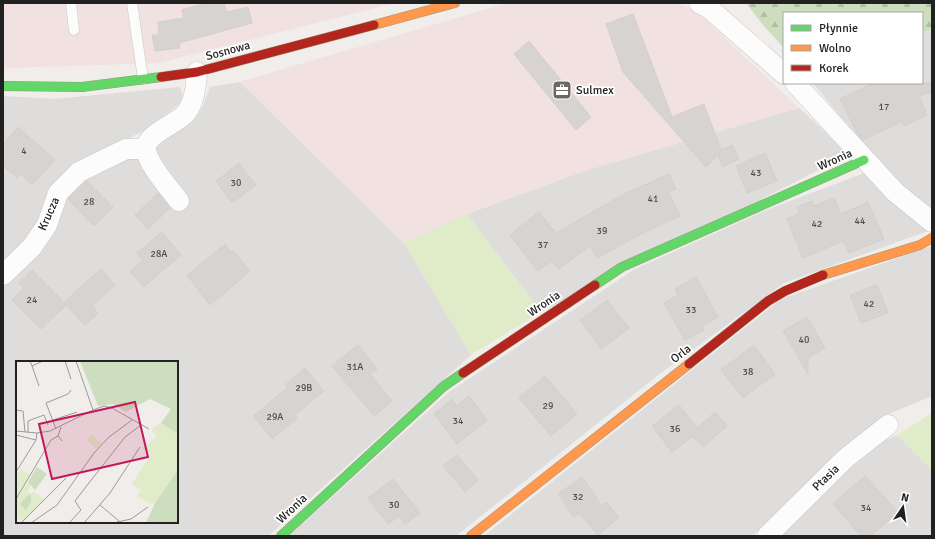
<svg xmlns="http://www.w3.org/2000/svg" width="935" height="539" font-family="Signika,sans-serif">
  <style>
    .residential { fill: #dfdddb; fill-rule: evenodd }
    .commercial { fill: #f1e1e1 }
    .grass { fill: #e0ecc9 }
    .forest { fill: url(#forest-firs) }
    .building { fill: #d7d3d1; stroke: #d3cfcb }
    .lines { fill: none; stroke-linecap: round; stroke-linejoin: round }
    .lane-casing { stroke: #c8c7c6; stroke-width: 11 }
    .street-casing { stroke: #c8c7c6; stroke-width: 21 }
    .fast-casing { stroke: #9b9981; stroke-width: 10 }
    .slow-casing { stroke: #9b9981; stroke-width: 10 }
    .jam-casing { stroke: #9b9981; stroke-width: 10 }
    .lane { stroke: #fdfcfc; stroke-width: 10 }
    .street { stroke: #fdfcfc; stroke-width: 20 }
    .fast { stroke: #63d668; stroke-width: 9 }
    .slow { stroke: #ff974d; stroke-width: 9 }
    .jam { stroke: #b3261e; stroke-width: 9 }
    .labels { text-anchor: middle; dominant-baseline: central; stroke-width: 3.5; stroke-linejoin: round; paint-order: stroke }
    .number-label { font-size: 10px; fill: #4e4e4d }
    .street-label { font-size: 12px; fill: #212121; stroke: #fff }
    .poi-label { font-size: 12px; fill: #212121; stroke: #fff; text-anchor: start }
    .inset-road { fill: none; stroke: #9d9b9a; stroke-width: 1 }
    .view { fill: #c2185b; fill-opacity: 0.15; stroke: #c2185b; stroke-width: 2 }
    .inset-edge { fill: none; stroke: #212121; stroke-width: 2 }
  </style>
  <defs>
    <pattern id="forest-firs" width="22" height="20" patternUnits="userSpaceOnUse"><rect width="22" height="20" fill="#cddebf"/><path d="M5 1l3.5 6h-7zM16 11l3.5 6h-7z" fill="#b0bea4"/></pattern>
  </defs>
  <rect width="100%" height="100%" fill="#f0edea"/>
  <!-- residential -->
  <path class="residential" d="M932,29V213L879,164L813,83H922V32Z
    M240,82L404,243L471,355L268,536H3V281L80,175L132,152L158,157L155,145L168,132L183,129L193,121L202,108L210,87ZM17,362H177V522H17Z
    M180,87L184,100L147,129L71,168L36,231L3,264V96L54,99Z
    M799,108L850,154L541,312L467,214L587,170Z
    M867,172L928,231L784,283L657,376L456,536H289L449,392L635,269L769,209Z
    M932,246V396L884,416L814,477L752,536H484L781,299Z
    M897,435L932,470V536H780L873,446Z"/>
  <!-- commercial -->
  <path class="commercial" d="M3,3H395L158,63L6,68L3,67Z
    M507,3H678L696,11L799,108L587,170L467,214L404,243L240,82Z"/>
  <!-- grass -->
  <path class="grass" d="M467,214L541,312L471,355L404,243Z
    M932,413V470L897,435Z"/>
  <!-- forest -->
  <path class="forest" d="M746,3H932V29L922,32V13H784V48L763,25Z"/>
  <!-- building -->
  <path class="building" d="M207,3H224L227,12L248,7L252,23L179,43L180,48L155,51L152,35H159L158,22L184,18L182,10Z
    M633,14L672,117L704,104L721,150L732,145L739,159L723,167L718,155L706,167L623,72L606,24Z
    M529,41L591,117L576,130L514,54Z
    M873,83H932V92L919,96L927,115L904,126L902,121L863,140L858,135L840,99Z
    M18,127L55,160L32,185L21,174L17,178L3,166V144Z
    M765,153L777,181L747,193L736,166Z
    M239,163L256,185L232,203L216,181Z
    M669,174L676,189L669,192L680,216L641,234L597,258L590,246L559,269L552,261L538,271L510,235L539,212L556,233L624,194Z
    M87,181L113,207L94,226L68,199Z
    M158,193L170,208L148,229L135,215Z
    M834,198L841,214L868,202L884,239L849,253L843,241L803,258L787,219L800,213L797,207L812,201L814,206Z
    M162,232L181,255L144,287L130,271L143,260L137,253Z
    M225,244L231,252L233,250L250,271L210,305L187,275Z
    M101,269L115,285L92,306L98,313L85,325L66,305L41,329L12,300L24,288L19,283L32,270L64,302Z
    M696,277L718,317L701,327L704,330L685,340L664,303L678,295L675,289Z
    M877,285L888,313L861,323L850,295Z
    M607,300L629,328L601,349L580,320Z
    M807,317L825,348L808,358V374L783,331Z
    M358,345L377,369L370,374L392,401L374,416L332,366Z
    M754,345L775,374L743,398L721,370Z
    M305,368L324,391L295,415L297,418L272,439L253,416L287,388L285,385Z
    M545,376L577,414L551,436L519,398Z
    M469,396L487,420L457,444L434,414L452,399L457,406Z
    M679,405L697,428L715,412L727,426L703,447L693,436L672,452L652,426Z
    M457,455L478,480L465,492L443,466Z
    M865,476L898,512L871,536H861L833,504Z
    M582,477L602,506L606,502L619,517L598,535L579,513L574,517L558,494Z
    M393,479L420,513L405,524L399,516L388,524L368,498Z"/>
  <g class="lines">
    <!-- lane casing -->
    <g class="lane-casing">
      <path id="lane" d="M71,3L74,30
        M132,3L143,79"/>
    </g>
    <!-- street casing -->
    <g class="street-casing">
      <path id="street" d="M699,3L710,9L784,74
        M795,83L895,192L932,222
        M179,201C170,189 147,164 146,149C145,134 177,124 186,113C195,101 196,86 197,72
        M3,275L32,247L47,225L58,193L79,172L126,149H146
        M767,536L846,458L888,425"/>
    </g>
    <!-- fast casing -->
    <g class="fast-casing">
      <path id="fast" d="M3,86L82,87L161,77
        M595,285L622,267L864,160
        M281,536L444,386L463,373"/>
    </g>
    <!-- slow casing -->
    <g class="slow-casing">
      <path id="slow" d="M374,25L455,3
        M823,275L920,245L932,238
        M471,536L689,364"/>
    </g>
    <!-- jam casing -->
    <g class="jam-casing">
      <path id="jam" d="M161,77L197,72L374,25
        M689,364L768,301L785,291L823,275
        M463,373L595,285"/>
    </g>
    <!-- lane -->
    <use href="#lane" class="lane"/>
    <!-- street -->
    <use href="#street" class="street"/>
    <!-- fast -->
    <use href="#fast" class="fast"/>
    <!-- slow -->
    <use href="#slow" class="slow"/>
    <!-- jam -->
    <use href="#jam" class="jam"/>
  </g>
  <!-- icons -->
  <defs>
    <g id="office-square" transform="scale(1)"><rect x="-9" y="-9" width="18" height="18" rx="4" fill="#696867" stroke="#fff"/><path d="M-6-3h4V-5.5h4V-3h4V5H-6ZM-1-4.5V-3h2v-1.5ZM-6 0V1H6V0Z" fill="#fff"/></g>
  </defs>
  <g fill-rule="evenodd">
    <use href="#office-square" x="562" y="90"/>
  </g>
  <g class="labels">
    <!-- number labels -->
    <g class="number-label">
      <text x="884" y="107">17</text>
      <text x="24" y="151">4</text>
      <text x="756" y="173">43</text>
      <text x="236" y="183">30</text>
      <text x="653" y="199">41</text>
      <text x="89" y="202">28</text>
      <text x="860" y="221">44</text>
      <text x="817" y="224">42</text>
      <text x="602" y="231">39</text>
      <text x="543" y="245">37</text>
      <text x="159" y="254">28A</text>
      <text x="32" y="300">24</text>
      <text x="869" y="304">42</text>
      <text x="691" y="310">33</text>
      <text x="804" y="340">40</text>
      <text x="355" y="367">31A</text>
      <text x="748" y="372">38</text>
      <text x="304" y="388">29B</text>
      <text x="548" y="406">29</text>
      <text x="275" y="417">29A</text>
      <text x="458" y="421">34</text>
      <text x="675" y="429">36</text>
      <text x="578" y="497">32</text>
      <text x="394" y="505">30</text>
      <text x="866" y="508">34</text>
    </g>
    <!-- street labels -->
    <g class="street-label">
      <text transform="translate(228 51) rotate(-15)">Sosnowa</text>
      <text transform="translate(835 160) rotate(-24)">Wronia</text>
      <text transform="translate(49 214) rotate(-66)">Krucza</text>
      <text transform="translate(544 304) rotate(-34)">Wronia</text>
      <text transform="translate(681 354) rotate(-38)">Orla</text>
      <text transform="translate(826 478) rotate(-44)">Ptasia</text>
      <text transform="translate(292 509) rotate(-43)">Wronia</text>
    </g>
    <!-- poi labels -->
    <g class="poi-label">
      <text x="576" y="90">Sulmex</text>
    </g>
  </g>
  <!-- overview -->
  <g transform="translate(16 361)">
    <rect width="162" height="162" fill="#f0edea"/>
    <path d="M145,62L162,73V109L139,142L134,143L121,135L125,129L116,123L135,93L126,87L141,76L135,69ZM76,74L86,82L80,88L70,78ZM5,108L14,114L0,136V114ZM12,121L16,124L11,130L15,133L18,131L28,138L7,160L0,157V139Z" fill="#e0ecc9"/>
    <path d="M64,0H162V73L145,62L155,48L134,38L110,51L97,43L82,45ZM21,106L31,113L19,129L12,121ZM162,109V162H130L139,142ZM12,134H15V141L10,149L4,143Z" fill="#cddebf"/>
    <path class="inset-road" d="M14,0L16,5L27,0M49,0L55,18M16,5L23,25M0,49L7,50L9,71M77,49L88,45L96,47L133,68M37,59L61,51M45,66L42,75L46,80M40,68L30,42L52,33L55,29M0,70L21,72L34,70L77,49L60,0M12,72V60L28,54L32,64M0,74L20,79M0,111L20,79L21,72M0,138L35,79L42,75M84,144L103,160M5,162L50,117M15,162L41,144L78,92L93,76L116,59M53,162L65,149L59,140L69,127L109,76L125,64M68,162L94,132L124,86M97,162L115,158L132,146"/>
    <path class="view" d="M119,41L132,96L36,118L23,63Z"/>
    <rect width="162" height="162" class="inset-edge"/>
  </g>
  <!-- border -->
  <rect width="935" height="539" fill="none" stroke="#212121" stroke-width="8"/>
  <!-- legend -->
  <rect x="783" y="12" width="140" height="72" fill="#ffffff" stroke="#a6a6a6"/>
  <rect x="791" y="25" width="20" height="6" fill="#63d668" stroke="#a6a6a6"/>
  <text x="819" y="32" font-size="12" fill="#212121">Płynnie</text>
  <rect x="791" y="45" width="20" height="6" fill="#ff974d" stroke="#a6a6a6"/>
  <text x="819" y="52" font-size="12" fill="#212121">Wolno</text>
  <rect x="791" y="65" width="20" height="6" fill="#b3261e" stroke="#a6a6a6"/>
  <text x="819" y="72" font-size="12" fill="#212121">Korek</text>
  <!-- north arrow -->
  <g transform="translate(903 507) rotate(13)" stroke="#ffffff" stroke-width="3" paint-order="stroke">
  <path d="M0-3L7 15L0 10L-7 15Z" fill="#212121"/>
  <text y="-6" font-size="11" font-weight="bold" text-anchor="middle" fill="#212121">N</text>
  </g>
</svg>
